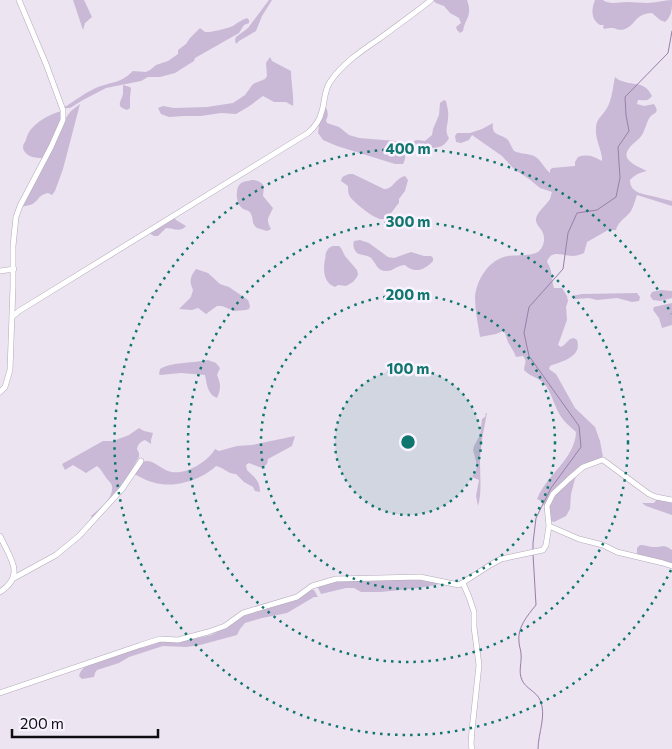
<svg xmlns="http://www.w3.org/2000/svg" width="672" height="749" font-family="Commissioner,sans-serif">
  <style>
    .green { fill: #cab9d6 }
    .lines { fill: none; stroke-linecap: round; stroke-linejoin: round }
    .stream { stroke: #987faa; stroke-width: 1 }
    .minor-casing { stroke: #b1aab7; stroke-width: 6 }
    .minor { stroke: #fff; stroke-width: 5 }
    .ring { fill: none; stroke: #0f766e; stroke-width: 2.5; stroke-dasharray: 2.5 5 }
    .centre { fill: #0f766e; stroke: #f9f2ff; stroke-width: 2.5 }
    .ring-label { font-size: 15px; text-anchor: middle; font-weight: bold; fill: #0f766e; stroke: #f9f2ff; stroke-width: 5; stroke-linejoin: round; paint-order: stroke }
  </style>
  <rect width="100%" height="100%" fill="#ece4f1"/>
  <!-- green -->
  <path class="green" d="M73,0H84L92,17L85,23L83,30Z
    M269,0H272L262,16L256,31L239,41L236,44L235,40L236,37L248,28Z
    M433,0H467C473,16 465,18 463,31L460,33L457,30L456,27L461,23L459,18L450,13L444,6L436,3Z
    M595,0H603C610,5 618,2 627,2C634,2 641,3 647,3C656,3 664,0 672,0C672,9 672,16 665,22L660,20L652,13C634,14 637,24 625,29C620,31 617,29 613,28C610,28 607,28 604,29L603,27L604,25H600C591,19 591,10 595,0Z
    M247,18L249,20V23L244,25L239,33L195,58L194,61L175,73L160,77H148L141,81L106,88L83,100L70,108H63C75,101 88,90 101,86C116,81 120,83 133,71L146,72L150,70L156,65L168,61L178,54V50L186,44L190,38L200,28L205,32C209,33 229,28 233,26C237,23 241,20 247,18Z
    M270,57L272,61L291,71C291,83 294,94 293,106L286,102H274L263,96L248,107L236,114L221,113L201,116H184L169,117L161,114L158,108L163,106L174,108L207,107L233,103L245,95L253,84L265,79L267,76L266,63Z
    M615,77C616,78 620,81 622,81C635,86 645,81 652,96C647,102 645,100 638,100L637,104L644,106L654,104C660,114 655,111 650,117C647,121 645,130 642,135C638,141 631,144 628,150C621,161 640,167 647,171C641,172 634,175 630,180C630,194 645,194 656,197C661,198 666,200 672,201V206L637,195C635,200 634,206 631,211C626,218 618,221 616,230H608L587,242L584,253C580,255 576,256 572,256C563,256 551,249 547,262C553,271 551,278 554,288H562L567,296L568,301L566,307L567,320L558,345L561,347L564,345L570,339L574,338L577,340C582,356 564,361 552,365L550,366L549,369L556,374L575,408L595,427L600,441L603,457L602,459L580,470L575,479L571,494L570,509L566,516L554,522C545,519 545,509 543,502L537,499C547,474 575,459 576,432C571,427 565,423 562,418C555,409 553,396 546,386C539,377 530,377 524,370C524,364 528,362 523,356L516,357C514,351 511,348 508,342C506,338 507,335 503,331L496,334L480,337C478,324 475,311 475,298C476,280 489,259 508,256C515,255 532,256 538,252C544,247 546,238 542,231C540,227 537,226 536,221C535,213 546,206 550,199C551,197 551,194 552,192L540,188L529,179L514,169L502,156L472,135L469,140L461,143L456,142L455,136L457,133H470L482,129L493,123C491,137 501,133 508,140C510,143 512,148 514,151C520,154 525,153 531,155C540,157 543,167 550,173V170L552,168L575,166V162L578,157C588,154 593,156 602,161C603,152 595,140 596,129C596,118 602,117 607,108C612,100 613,86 615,77Z
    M123,85L130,87L131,89L130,97V108L127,110C115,106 121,102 123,94C123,91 123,88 123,85Z
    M444,100L446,101C447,106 449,112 448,118C448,126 444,130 449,138C441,153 429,146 415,148L414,141L417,140L425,141L432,135L433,129L439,115L440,103Z
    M80,104L63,169L55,191L52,195L48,193C37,196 41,198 34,203C30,206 24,206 20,207L65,119L71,111Z
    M324,105C328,109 329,116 326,120L327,123L339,127L349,135L359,138L396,141C404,146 408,156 403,164H395L337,146L323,140L318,133C320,124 317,115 321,106Z
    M61,111C61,128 50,143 43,158C35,158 25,157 23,148C23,144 24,144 26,140C27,135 29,131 33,127C41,119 51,114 61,111Z
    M349,174H353L384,189C394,189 395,178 405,176L408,180L405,191L399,199V203C395,207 389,218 383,219C376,221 355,203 351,198C348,194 348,191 348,186L341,181C342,176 344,176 349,174Z
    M252,180C257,180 261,182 264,186L263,196L273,208C269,218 265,218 271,229L267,231L257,228C251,223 254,220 251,214C249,209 244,211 241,207C236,202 235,189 240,184C243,181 248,181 252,180Z
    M174,217L176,220L186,226C180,233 173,228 166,228L158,236H154L149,233Z
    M360,240L369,243L388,257L394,258L411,252L424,256H431L433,258V261C425,270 414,274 405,265C397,265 392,272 386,271C377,271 376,263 371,258C366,254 360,256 356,252C353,248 353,245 354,241Z
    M333,246H339L341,248L345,256L357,270L358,274L357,277L353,282L346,286L338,285L335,287C323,283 323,269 325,259C326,256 325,253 327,251C328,248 330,247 333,246Z
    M196,269L208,273L220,284L229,287L248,300L250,306L249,309L246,310L234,311L222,306H217L206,314L198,308L192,310L179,309L191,297L193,290C189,281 190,277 196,269Z
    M661,290L672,291V298L660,301L653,300L650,296L652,292Z
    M637,293L640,297L639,301L632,302L617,298L597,300L589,298L575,299L571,296L582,294Z
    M672,303V325L662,328L659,318L653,310L654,307Z
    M208,360L216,363L220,368L217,375C221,384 221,389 217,398C207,394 207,384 205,375L181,373L160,375L159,374L160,369C171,362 194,363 208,360Z
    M487,413C484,430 480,446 480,463C480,478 482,492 478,506L476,496L479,480L472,477L476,470L477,465L473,450L474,446L480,435L482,419L486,416L485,414Z
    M139,428L144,431L153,433L151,440V444L145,440C140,442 138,444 137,449L139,453V457L130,473L122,486L92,518L91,516C99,509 114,498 112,486C111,482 107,480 105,476C102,472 101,469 97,466L86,473L73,465L65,470L62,464L103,441H113L129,435Z
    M295,436L292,446L268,459L267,464L262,468L249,463L246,465L247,470C254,477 260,480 260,492L255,491L253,487L244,482L236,474C228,474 223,467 216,466C204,478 179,487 161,484C151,483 142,478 134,474C137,469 140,461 147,461C154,461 162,469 168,471C183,477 208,462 215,449L219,451L237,446L252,445Z
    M657,499L672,501V515L646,506L642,503H654Z
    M640,545C645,545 650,547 654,547C663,547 664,544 672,550V565L637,556V548Z
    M417,578L452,584H440L419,588L381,592H361L354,588H346L321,594L317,586L329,581Z
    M311,590H314L318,597H314L287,613L262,618L245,623L240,629L237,635L200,645L186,647L163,646L129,657L119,663L97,670L95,673L94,677L82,679L79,676C81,669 84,667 91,664L159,641L193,639L211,635L228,626L240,617Z"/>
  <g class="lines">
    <!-- stream -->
    <path class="stream" d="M533,550V543L536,518L551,488L581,447L579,426L529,356L524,333L529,307L563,269L568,233L577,213L597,210L616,197L620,178L618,147L629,131L626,115L625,97L668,53L672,31
      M533,554L536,605C527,616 517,628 519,642C519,646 521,650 521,654C522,662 518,672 522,680C525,688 537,692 540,700C547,715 538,733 538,749"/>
    <!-- minor casing -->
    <g class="minor-casing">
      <path id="minor" d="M0,271L14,269
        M12,317L19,311L308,133C315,127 320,120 322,111C325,101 324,91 330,82C342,64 361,51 379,39C396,26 414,14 431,0
        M0,392L5,387L10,370L13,286V246L16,217L20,206L51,147L63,120V110L46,64L19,0
        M549,526L579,539L603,545L617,552L663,563L672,566
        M0,536C10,558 26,575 0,592
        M14,578L56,555L79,536L122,489L141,461
        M463,583L469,597L474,612V627L479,665L472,730L471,744L472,749
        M0,693L141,645L160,639L178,640L208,632L225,626L243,613L297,597L312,586L336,579L420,577L459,585L490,565L501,559L543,550L546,545L549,526L547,506L553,494L569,479L583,467L602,460H603L649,494L656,497L672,500"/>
    </g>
    <!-- minor -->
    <use href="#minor" class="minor"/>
  </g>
  <!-- distance rings -->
  <circle cx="408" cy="442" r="73" fill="#0f766e" fill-opacity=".12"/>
  <g class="ring">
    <circle cx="408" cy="442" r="73"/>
    <circle cx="408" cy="442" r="147"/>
    <circle cx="408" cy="442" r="220"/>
    <path d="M671 570A293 293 0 1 1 671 314"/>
  </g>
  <circle cx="408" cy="442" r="8" class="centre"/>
  <g class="ring-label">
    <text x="408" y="154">400 m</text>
    <text x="408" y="227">300 m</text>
    <text x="408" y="300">200 m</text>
    <text x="408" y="374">100 m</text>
  </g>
  <!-- scale -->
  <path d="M12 729v8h146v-8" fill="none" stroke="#0e0c10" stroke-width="2.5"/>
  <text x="20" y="729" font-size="15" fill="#0e0c10" stroke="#f9f2ff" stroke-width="4" paint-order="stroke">200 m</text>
</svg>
